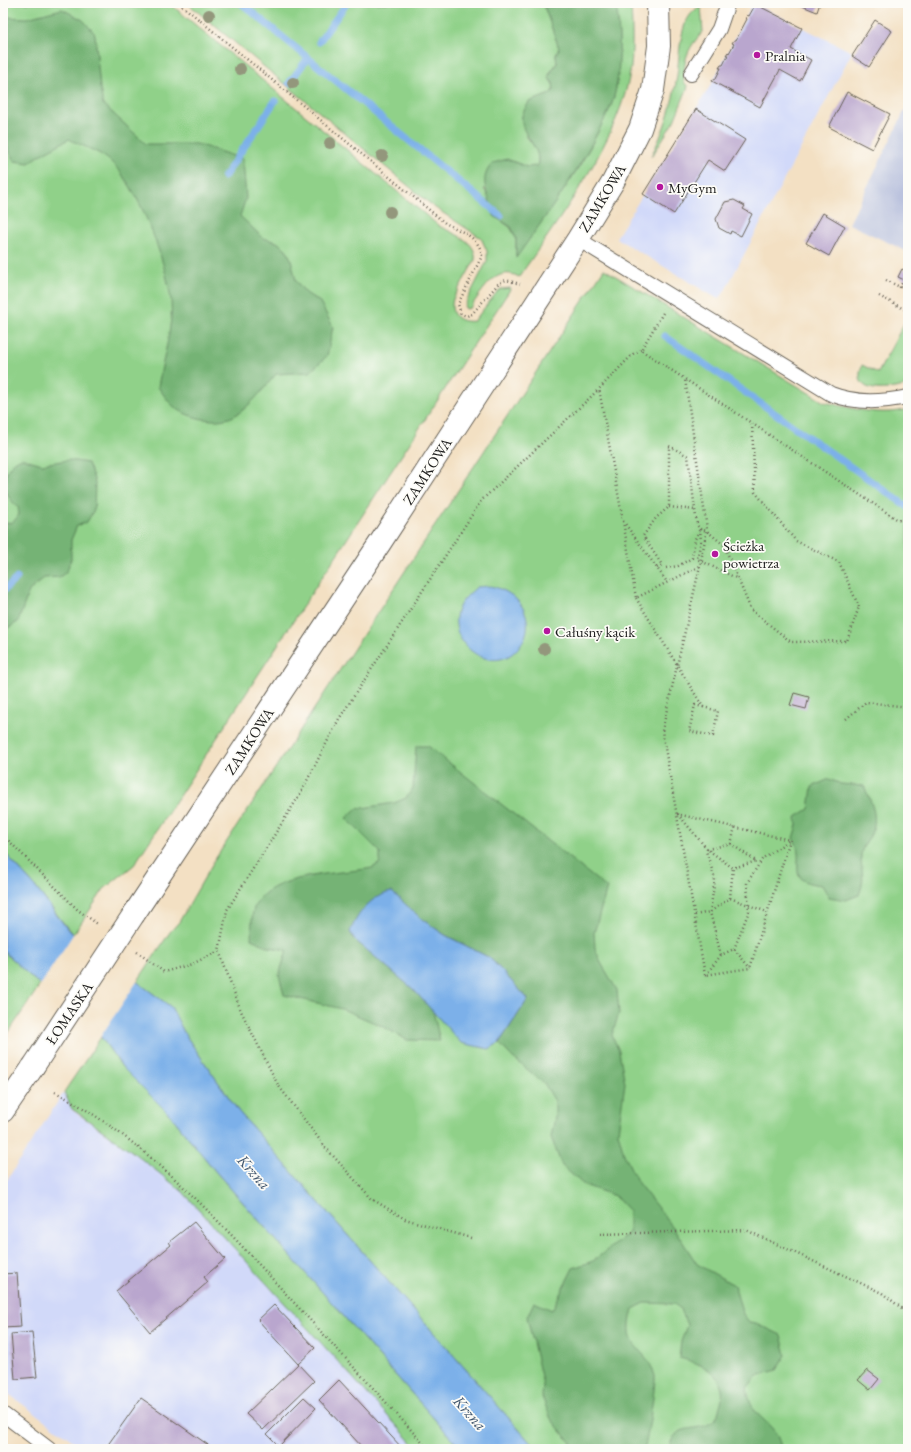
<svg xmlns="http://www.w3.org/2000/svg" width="911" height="1452" font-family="'EB Garamond',serif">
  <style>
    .built { fill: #d1d9f9 }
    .industrial { fill: #bbc3de }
    .green { fill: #90d189; stroke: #567652 }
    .forest { fill: #74b375; stroke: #486848 }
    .water { fill: #7bb0e9; stroke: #4c6682 }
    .pier { fill: #f3e0c3 }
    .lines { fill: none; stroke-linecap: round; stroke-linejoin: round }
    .stream { stroke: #7bb0e9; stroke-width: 7 }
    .building { fill: #b9a6ce }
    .lane-casing { stroke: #676156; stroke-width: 16 }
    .secondary-casing { stroke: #676156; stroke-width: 24 }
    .path { stroke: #676156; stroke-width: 2.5; stroke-dasharray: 1 3; stroke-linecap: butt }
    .lane { stroke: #fff; stroke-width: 14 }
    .secondary { stroke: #fff; stroke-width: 22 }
    .secondary-bridge-casing { stroke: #676156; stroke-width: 24; stroke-linecap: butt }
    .path-bridge { stroke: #676156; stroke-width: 2.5; stroke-dasharray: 1 3; stroke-linecap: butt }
    .secondary-bridge { stroke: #fff; stroke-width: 22 }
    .tree { fill: #93977c }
    .poi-dot { fill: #b5179e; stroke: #fdfcf7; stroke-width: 1.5 }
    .labels { text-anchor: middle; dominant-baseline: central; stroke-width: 3.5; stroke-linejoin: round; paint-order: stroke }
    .poi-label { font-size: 15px; fill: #1c1c1c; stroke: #fdfcf7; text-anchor: start }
    .street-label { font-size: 15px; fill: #1c1c1c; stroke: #fdfcf7 }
    .water-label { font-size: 16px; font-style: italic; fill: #42576e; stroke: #fdfcf7 }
  </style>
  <rect width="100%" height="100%" fill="#fdfcf7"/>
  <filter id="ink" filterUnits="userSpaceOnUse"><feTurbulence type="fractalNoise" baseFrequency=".025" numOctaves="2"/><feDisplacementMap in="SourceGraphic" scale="8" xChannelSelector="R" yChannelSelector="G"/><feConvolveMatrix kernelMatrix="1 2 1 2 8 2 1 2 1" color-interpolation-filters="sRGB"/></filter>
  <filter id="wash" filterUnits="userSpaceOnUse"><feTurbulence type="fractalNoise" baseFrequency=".012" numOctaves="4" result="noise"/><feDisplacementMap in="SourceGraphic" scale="16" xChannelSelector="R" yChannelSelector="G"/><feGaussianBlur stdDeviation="0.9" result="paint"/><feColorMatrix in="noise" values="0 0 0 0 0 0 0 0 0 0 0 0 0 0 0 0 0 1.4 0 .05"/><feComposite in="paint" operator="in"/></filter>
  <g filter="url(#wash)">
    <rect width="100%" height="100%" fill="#f3e0c3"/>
    <!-- built -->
    <path class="built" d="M753,3L852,52L723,294L718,299L616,238L712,83Z
      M64,1092L72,1110L130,1150L182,1191L418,1449H84L3,1390V1186Z"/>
    <!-- industrial -->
    <path class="industrial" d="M908,104V252L849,224Z"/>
    <!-- green -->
    <path class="green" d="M3,3H169L439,226C452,233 478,241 475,260L453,299C449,315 458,323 474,321L497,292L501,289L511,288L134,865L104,889L73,935L33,884L3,851Z
      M187,3H543L559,48L556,55L557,63L549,74L550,80L554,86C553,97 538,99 529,102L526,136C534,146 541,153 537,166L527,167L517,163L484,189L489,197L494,216L510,227L516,238V257C545,216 577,176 599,130C603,121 609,112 612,103C621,74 620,32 616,3H631C632,24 633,46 631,67C621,138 559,219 519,277C496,264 482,292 470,308L466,309L464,306L466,302L487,261V251L481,238L434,207Z
      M701,6L703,32C687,49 684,58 684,82L688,87L674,121L652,156H651C664,132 673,103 677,76C679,59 679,41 685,24C688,17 694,9 701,6Z
      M604,269L824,402C851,408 881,417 908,409V1449H536L239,1112L186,1036L171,1007L137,982L170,932L179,922L214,861Z
      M908,316V385C890,390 850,397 862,365L878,373Z
      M3,951L40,985L3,1041Z
      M101,1037L123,1068L172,1117L216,1172L461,1449H418L182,1191L130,1150L72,1109L64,1092Z"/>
    <!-- forest -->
    <path class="forest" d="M543,3H616C620,32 622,75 612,103C609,111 604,120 600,128C577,174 546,216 516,258V238L511,227L494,216C490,196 476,180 493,163L507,159L527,167L537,166C543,146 519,136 522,116C523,111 527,106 529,102L550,94L554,90L553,83L548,77L557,63L556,55L559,48Z
      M62,9L83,20L95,34L100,88L103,104L146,144H197L243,159L246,198L240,216L263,238L277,242L286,249L291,259L296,281L306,293L320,302L333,327L327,356L310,372L276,374C266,386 248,409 234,416C216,425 185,418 171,404C166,399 162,392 158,387C162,361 174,326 171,300C166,261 139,186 109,160C100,152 80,145 69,139L45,152L29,163L14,161L3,138V17L27,18Z
      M22,458L42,464L69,460L88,463L95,482L94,510L87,522L77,526L71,540V559L67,571L60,577L44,578L29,591L18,622L3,631V522C12,525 15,521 19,514L18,507C0,494 0,466 22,458Z
      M416,746H428L607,888L594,933L595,948L601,963L617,990L619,1013L612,1035L619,1051L625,1083L618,1132L624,1154L638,1183L673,1227L697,1264L734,1285L743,1314L750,1323L760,1325L781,1335L786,1355L777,1370L757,1376L747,1388C750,1414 761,1414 775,1432C778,1436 780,1444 782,1449H669C675,1418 703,1436 716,1418C719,1414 719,1407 721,1403C729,1376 702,1363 679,1358L681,1342L687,1325L681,1309L674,1304L645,1303L633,1309C621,1352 646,1344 655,1376C656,1381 647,1444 644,1449H576L551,1419L542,1397L543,1385L527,1317L534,1302L552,1310L573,1268L593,1261L629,1233V1211L615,1196L584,1185L562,1166L551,1137L555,1117V1101L544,1083L512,1057L499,1043L528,999L490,958L445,935L423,920L350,932L355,940L413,989L433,1011L440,1041L407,1040L382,1026L342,1009L284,995L279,975L287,950L269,947L251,939C252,930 251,917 254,908C266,873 341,874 372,868L380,863V852L346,818L356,809L394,803L406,798L413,788Z
      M829,779L841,784L864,786C871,802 880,818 870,836C866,842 862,847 861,855C861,872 866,877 859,895L846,900L829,897L822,885C781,882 808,859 793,838L797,825L796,817L809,809L812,787Z"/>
    <!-- water -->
    <path class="water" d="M490,586C506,589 521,599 526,615C529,625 527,636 521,644C496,683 440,641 460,605C464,598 471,592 477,587Z
      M3,851L33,884L69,931L171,1007L186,1036L239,1112L536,1449H461L216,1172L172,1117L123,1068L101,1037L40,985L3,951Z
      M392,892L423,920L445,935L490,958L528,999L499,1043L489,1049L461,1043L413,989L355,940L350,932C357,914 371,895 392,892Z"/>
    <!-- pier -->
    <path class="pier" d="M74,933L138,980L99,1039L39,987Z"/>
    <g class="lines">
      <!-- stream -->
      <path class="stream" d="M241,3L501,216
        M319,42L347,3
        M289,83L308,58
        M224,177L275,101
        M665,336L908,507
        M3,591L17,578"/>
    </g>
    <g id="blocks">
      <!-- building -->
      <path class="building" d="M753,3L802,28L791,49L811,60L800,81L780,70L760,107L712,81L713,79L715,80L721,68H719L721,65H723L728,55H726L728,52L729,53L734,44L732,43L734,40H736L747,19L746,18L747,15L749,16L754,7L752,6Z
        M795,3H820L817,12Z
        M875,20L892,31L869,67L852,56Z
        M847,92L890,114L872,149L829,127Z
        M696,109L745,140L725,171L708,160L674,214L643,194Z
        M734,200L745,206L743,209L752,214L741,236L731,231L730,234L719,228L716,219L725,202Z
        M823,213L845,226L829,256L806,243Z
        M902,269L908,272V282L898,277Z
        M794,693L809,697L806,709L790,705Z
        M194,1222L225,1259L204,1277L208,1282L150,1332L116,1291L171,1245L169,1242Z
        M17,1273L21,1327L3,1328V1274Z
        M274,1305L315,1348L298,1364L258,1320Z
        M32,1332L37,1377L15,1379L11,1334Z
        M298,1364L314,1381L263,1430L246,1414Z
        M867,1370L879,1379L870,1390L858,1380Z
        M339,1380L403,1449H359L362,1447L319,1400Z
        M304,1397L316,1408L279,1446L267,1434Z
        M141,1398L214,1449H111L107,1446Z"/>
    </g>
  </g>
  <g filter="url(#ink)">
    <use href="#blocks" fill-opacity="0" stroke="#676156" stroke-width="1"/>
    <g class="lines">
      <!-- lane casing -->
      <g class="lane-casing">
        <path id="lane" d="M691,74L719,29L728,3
          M578,239L831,394C857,404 882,402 908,397
          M3,1414L49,1449"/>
      </g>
      <!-- secondary casing -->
      <g class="secondary-casing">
        <path id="secondary" d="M134,914L380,543L578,239L613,182L640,129L653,90L659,46L658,3
          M3,1111L33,1067"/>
      </g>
      <!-- path -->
      <path class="path" d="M179,3L445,223C460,231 480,237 482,256L458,304L461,314L467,316L472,314L499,283L506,280L520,284
        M886,280L900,287
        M904,280L900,287L908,291
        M879,296L908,311
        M663,313L641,350L898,520L908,523
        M641,350L633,354L599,389L623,521L667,582
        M752,424L755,492L796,541L839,562L859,607
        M669,507L695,510
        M623,521L636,598L700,566L707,529L685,379
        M645,539L662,565L657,568
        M700,566L662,731L705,975L750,968L790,840
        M666,568L678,566L692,558L695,539L700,529
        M636,598L703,707L718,711L713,736L689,731L695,705L703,707
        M846,719L866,702L908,707
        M677,814L790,840
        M678,814L707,849L733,868L757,861
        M3,835L78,910L99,925
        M731,844L735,827
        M707,849L706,851L715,879L710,912L721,955
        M707,849L731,844L756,861
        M730,898L733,868
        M695,915L710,912L730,898L767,912
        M734,949L749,911L747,883L763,858L790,840
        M137,952L164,972L192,964L219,951
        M706,975L721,955L734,949L750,968
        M55,1092C147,1140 218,1220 287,1295C334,1346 382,1397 428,1449
        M600,1234L746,1230L882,1293L908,1313
        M471,1238L405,1219L372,1199L326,1148L278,1085L241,1011L219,951L227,910L299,796L339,719L481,501L599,389"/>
      <!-- lane -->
      <use href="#lane" class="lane"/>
      <!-- secondary -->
      <use href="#secondary" class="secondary"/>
      <!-- secondary-bridge casing -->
      <g class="secondary-bridge-casing">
        <path id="secondary-bridge" d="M33,1067L134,914"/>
      </g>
      <!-- path-bridge -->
      <path class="path-bridge" d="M700,529L701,541L697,559L738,579
        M645,539L643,536L656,518L669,507V446L688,456L697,525L700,529L707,531L724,545L751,610L791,642L847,641L859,607"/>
      <!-- secondary-bridge -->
      <use href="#secondary-bridge" class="secondary-bridge"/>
    </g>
    <!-- trees -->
    <g class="tree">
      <circle cx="209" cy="15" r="6"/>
      <circle cx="240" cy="69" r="6"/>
      <circle cx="293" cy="83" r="6"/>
      <circle cx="330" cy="143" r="6"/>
      <circle cx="382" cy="156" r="6"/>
      <circle cx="390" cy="212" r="6"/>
      <circle cx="544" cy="649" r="6"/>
    </g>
  </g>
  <!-- markers -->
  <g class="poi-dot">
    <circle cx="757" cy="55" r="4"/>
    <circle cx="660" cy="187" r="4"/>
    <circle cx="715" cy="554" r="4"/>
    <circle cx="547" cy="631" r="4"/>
  </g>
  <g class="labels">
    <!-- poi labels -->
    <g class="poi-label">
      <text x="765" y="55">Pralnia</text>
      <text x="668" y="187">MyGym</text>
      <text x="723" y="545">Ścieżka<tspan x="723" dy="17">powietrza</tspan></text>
      <text x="555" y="631">Całuśny kącik</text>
    </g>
    <!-- street labels -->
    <g class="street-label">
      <text transform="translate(602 198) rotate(-59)">ZAMKOWA</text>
      <text transform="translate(427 471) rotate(-57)">ZAMKOWA</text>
      <text transform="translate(249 741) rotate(-57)">ZAMKOWA</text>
      <text transform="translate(69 1013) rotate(-56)">ŁOMASKA</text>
    </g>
    <!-- water labels -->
    <g class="water-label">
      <text transform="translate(254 1172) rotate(48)">Krzna</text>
      <text transform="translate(470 1413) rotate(48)">Krzna</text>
    </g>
  </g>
  <!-- margin -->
  <rect width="911" height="1452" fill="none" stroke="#fdfcf7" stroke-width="16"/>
</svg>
